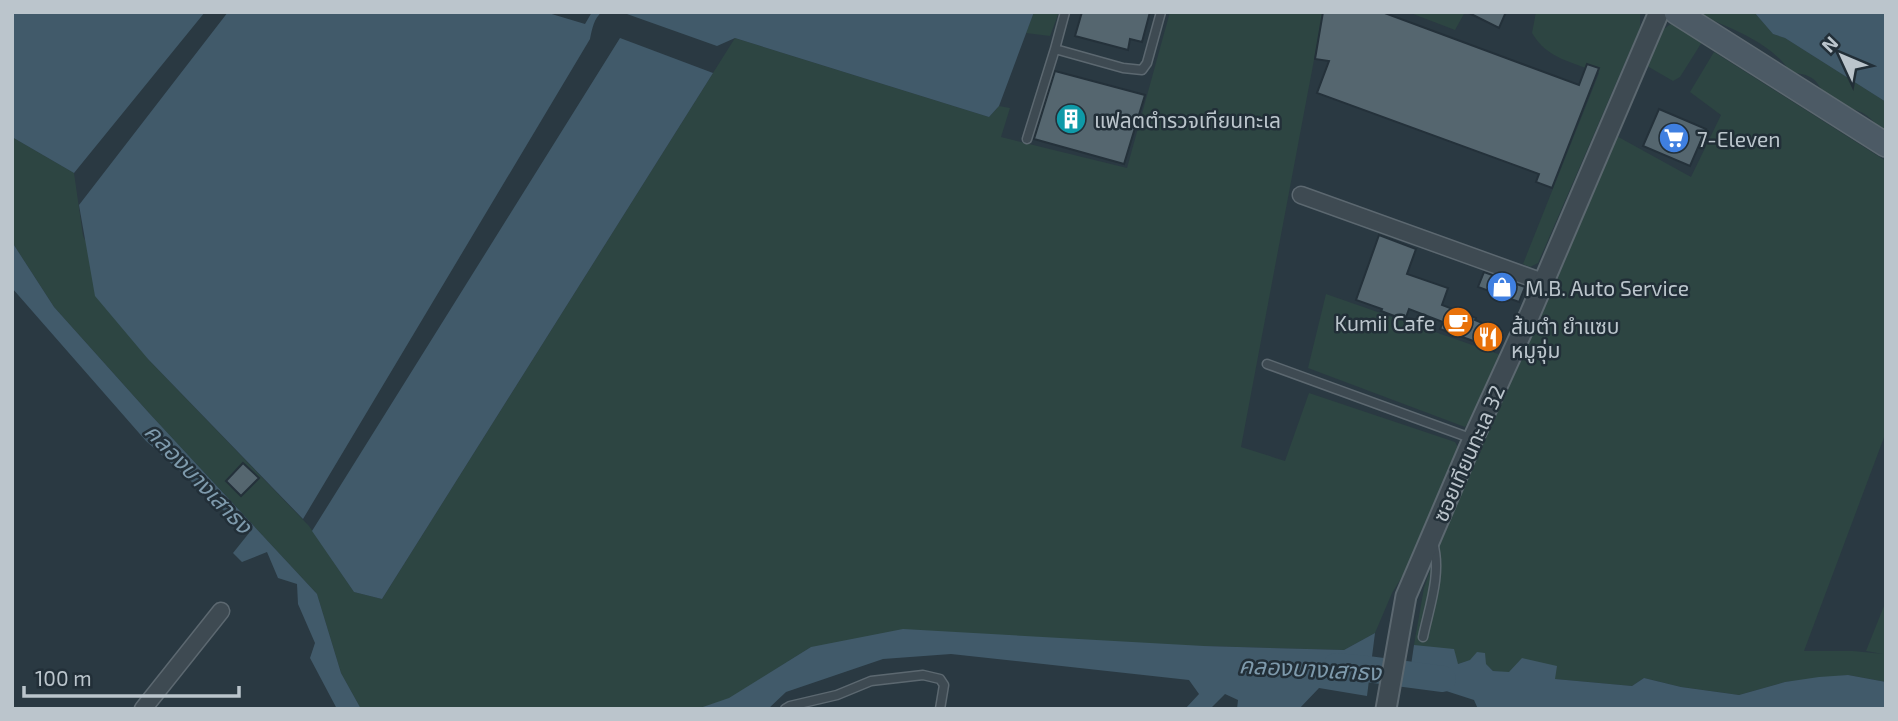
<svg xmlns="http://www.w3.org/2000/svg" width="1898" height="721" font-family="'Exo 2','Noto Sans Thai',sans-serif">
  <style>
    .green { fill: #2d4542 }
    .water { fill: #415a6a }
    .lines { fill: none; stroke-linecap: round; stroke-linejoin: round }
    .river { stroke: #415a6a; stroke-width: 26 }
    .building { fill: #55666f; stroke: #24313a; stroke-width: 2 }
    .service-casing { stroke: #5c6870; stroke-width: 11 }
    .minor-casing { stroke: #5c6870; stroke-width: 19 }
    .tertiary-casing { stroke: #5c6870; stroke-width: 23 }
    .secondary-casing { stroke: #5c6870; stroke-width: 26 }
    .service { stroke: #3e4a52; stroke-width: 8 }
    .minor { stroke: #3e4a52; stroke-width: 16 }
    .tertiary { stroke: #3e4a52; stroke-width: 19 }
    .secondary { stroke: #4c5a65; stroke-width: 23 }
    .labels { text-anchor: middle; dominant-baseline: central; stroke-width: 5; stroke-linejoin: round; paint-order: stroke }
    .poi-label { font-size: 21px; fill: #bbc5cc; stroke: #222f38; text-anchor: start }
    .street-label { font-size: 21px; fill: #bbc5cc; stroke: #222f38 }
    .water-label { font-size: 23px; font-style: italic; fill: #7e9aac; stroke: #222f38 }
  </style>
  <rect width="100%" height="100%" fill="#2a3942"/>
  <!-- green -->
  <path class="green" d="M1034,12H1059L1050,36L1026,33Z
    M1170,12H1323L1241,447L1285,461L1309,393L1455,442L1459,449L1417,552L1392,593L1375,633L1344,650L1204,646L811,647L729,699L697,709H361L341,673L317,594L149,413L54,307L12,242V137L74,173L83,236L148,359L309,526L354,592L382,599L735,38L989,117L999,106L1010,108L1001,137L1127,168Z
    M1408,12H1465L1455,30Z
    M1536,12H1640V28L1538,263L1530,267L1523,264L1599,73C1573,62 1547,59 1532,33Z
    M1695,12H1754L1773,34L1785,38L1886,102V135C1878,127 1871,117 1861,112C1853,108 1843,107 1835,103C1815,91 1824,74 1791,73C1771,41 1728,28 1695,12Z
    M1676,22L1702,42L1680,77L1673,81L1642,63C1650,47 1658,28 1676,22Z
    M1714,52L1886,161V432L1804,651H1853L1883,654L1866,651L1886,601V682L1848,675L1785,682L1739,695L1681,687L1644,678L1632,686L1554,679L1493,671C1483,660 1471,659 1458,664L1414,645L1424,588L1446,525L1565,261L1613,134L1691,177L1721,115L1690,92Z
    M1326,294L1501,355L1474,417L1465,427L1308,368Z"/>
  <!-- water -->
  <path class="water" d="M12,12H205L74,173L12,137Z
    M228,12H545L585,24L592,12H602C594,18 592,29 590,39L303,519L148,359L95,296L79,205Z
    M627,12H1034L999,106L989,117L735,38L717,46L627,14Z
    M1754,12H1886V102L1785,38L1773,34Z
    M620,38L713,73L382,599L354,592L312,531Z
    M12,242L54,307L149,413L317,594L341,673L361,709H337L310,658L315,643L298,604L297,584L278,578L267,552L242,562L233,553L249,533L146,441L12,288Z
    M903,629L1204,646L1344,650L1375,633L1367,696L1319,688L1299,709H1237L1238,700L1225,694L1210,709H1185L1199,694L1189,680L951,654L883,659L786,692L768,709H697L729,698L811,647Z
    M1414,645L1454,649L1458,664L1470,660L1477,652L1485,653L1486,664L1493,671L1509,672L1522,658L1557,666L1555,679L1632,686L1644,678L1681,687L1739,695L1785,682L1819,677L1848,675L1886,682V709H1478L1474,700L1409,679Z"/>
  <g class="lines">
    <!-- river -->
    <path class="river" d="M1336,666L1367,669L1443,679"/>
  </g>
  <!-- building -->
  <path class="building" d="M1082,12H1150L1142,42L1130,39L1128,50L1075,36Z
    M1323,12H1382L1579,85L1587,64L1599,68L1552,188L1536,182L1539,174L1317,93L1329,61L1315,59Z
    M1467,12H1506L1499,28Z
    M1055,71L1145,95L1124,164L1034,139Z
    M1659,109L1706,129L1690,166L1643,146Z
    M1379,235L1416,249L1407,274L1448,288L1442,305L1476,318L1475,320L1502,331L1494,351L1475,343L1476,342L1440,329L1443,322L1409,309L1405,320L1381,311L1382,309L1356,300Z
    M1484,272L1525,287L1519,302L1478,287Z
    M243,463L259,478L241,496L226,481Z"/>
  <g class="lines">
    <!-- service casing -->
    <g class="service-casing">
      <path id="service" d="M1065,12L1055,49L1123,68L1142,70L1147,63L1161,12
        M1027,139L1055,49
        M1267,364L1473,439
        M1423,637C1429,608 1442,573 1433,543
        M785,709L790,706L837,695L871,681L923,675L940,679L944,685L940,709"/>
    </g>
    <!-- minor casing -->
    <g class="minor-casing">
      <path id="minor" d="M1301,195L1543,282
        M143,709L221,611"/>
    </g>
    <!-- tertiary casing -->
    <g class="tertiary-casing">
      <path id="tertiary" d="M1386,709L1406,596L1473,439L1530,314L1659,12"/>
    </g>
    <!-- secondary casing -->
    <g class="secondary-casing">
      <path id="secondary" d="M1676,12L1886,145"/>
    </g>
    <!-- service -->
    <use href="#service" class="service"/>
    <!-- minor -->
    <use href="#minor" class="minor"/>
    <!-- tertiary -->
    <use href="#tertiary" class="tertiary"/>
    <!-- secondary -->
    <use href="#secondary" class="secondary"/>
  </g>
  <!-- icons -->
  <defs>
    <g id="building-disc" transform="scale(1.575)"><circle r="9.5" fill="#0f9aa8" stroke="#222f38"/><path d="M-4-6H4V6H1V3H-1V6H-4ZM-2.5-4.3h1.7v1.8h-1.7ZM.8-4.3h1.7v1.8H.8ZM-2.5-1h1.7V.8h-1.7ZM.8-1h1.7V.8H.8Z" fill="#fff"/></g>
    <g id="supermarket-disc" transform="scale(1.575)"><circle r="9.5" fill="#3f7fe0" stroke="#222f38"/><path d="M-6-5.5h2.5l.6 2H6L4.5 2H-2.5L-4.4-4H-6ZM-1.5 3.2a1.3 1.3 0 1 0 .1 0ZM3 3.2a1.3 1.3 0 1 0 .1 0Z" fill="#fff"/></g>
    <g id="shop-disc" transform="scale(1.575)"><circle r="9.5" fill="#3f7fe0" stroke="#222f38"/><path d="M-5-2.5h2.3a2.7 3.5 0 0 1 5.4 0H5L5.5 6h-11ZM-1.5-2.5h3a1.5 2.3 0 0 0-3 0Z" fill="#fff"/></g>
    <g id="cafe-disc" transform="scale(1.575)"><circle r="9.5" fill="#e8710a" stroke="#222f38"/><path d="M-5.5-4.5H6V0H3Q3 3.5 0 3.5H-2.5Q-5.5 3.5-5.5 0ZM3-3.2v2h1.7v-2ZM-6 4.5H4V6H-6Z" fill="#fff"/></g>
    <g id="restaurant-disc" transform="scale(1.575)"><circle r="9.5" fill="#e8710a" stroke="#222f38"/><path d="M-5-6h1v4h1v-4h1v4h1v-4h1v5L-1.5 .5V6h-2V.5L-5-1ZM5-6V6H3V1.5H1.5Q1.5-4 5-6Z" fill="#fff"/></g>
  </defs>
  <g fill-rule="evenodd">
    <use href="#building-disc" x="1071" y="119"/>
    <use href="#supermarket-disc" x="1674" y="138"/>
    <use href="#shop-disc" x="1502" y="287"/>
    <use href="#cafe-disc" x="1458" y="322"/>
    <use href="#restaurant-disc" x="1488" y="337"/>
  </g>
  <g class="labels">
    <!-- poi labels -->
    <g class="poi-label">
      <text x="1094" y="119">แฟลตตำรวจเทียนทะเล</text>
      <text x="1697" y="138">7-Eleven</text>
      <text x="1525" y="287">M.B. Auto Service</text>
      <text x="1435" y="322" text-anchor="end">Kumii Cafe</text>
      <text x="1511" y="325">ส้มตำ ยำแซบ<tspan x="1511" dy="24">หมูจุ่ม</tspan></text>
    </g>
    <!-- street labels -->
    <g class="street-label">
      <text transform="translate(1468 453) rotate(-66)">ซอยเทียนทะเล 32</text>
    </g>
    <!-- water labels -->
    <g class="water-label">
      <text transform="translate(199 478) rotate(46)">คลองบางเสาธง</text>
      <text transform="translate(1310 668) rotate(3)">คลองบางเสาธง</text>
    </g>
  </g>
  <!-- border -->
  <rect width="1898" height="721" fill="none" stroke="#bbc5cc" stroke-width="28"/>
  <!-- north arrow -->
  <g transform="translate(1842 56) rotate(314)" stroke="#222f38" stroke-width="5" paint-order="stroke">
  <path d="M0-5L12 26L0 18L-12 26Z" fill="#bbc5cc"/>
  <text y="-10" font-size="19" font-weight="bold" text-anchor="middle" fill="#bbc5cc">N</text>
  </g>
  <!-- scale -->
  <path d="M24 686v10h215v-10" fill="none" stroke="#bbc5cc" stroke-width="3.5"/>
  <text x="35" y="686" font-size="21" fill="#bbc5cc" stroke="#222f38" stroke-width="5" paint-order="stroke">100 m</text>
</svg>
